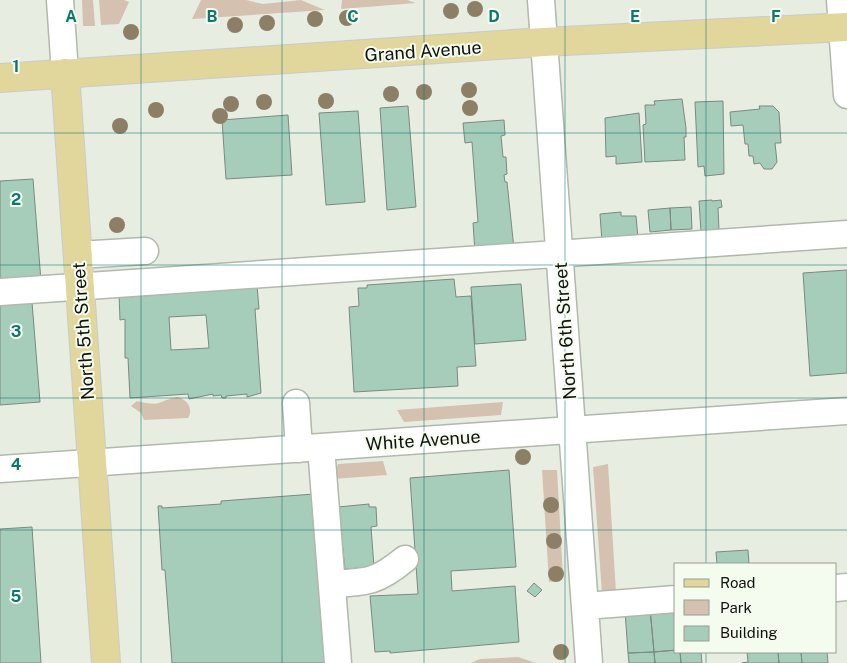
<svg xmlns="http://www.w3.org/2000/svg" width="847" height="663" font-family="'Public Sans',sans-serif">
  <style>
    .green { fill: #d5c1af }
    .building { fill: #a5cdba; stroke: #7c8982; fill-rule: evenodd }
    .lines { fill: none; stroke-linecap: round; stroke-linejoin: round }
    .minor-casing { stroke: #b1b8ac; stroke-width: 29 }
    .major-casing { stroke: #cacbca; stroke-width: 30 }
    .minor { stroke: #fff; stroke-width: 26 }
    .major { stroke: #e1d69c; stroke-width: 28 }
    .tree { fill: #8c7f66 }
    .grid { fill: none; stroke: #0f766e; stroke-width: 1; stroke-opacity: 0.55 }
    .labels { text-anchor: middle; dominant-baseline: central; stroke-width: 4; stroke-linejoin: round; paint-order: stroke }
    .street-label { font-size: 18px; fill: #10120e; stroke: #f4fbef }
    .grid-label { font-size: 16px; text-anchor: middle; font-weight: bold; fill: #0f766e; stroke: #f4fbef; stroke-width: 4; stroke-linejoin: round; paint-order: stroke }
  </style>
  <rect width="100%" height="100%" fill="#e7eee1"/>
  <!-- green -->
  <path class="green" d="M82,0H93L95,26H83Z
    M99,0H124L129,2L119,24L101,25Z
    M201,0H246L263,4L301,0L325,10L192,19Z
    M342,0H407L416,3L341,9Z
    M177,397C187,399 194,409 188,418L144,420L141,413L131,406L137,401C163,407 155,402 177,397Z
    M503,402L501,415L404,422L397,410Z
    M383,461L387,475L333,479L338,464Z
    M608,464L616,592L602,593L593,467Z
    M542,470H557L563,577L558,581L549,582Z
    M518,657L536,663H471L480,659Z"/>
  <!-- building -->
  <path class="building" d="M682,99L686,128V137H684L685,160L645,162L643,125L646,124L645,105H655L654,101Z
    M723,101L724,174L705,176L704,166L698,167L695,102Z
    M408,106L416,207L387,210L380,108Z
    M759,106H773L779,112L781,143H775L777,162L772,169H764L760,163L754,164L753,156H749L748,144H745L743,125L731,126L730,112L760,109Z
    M358,111L365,202L326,205L319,113Z
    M639,113L642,162L616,164V156L606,157L605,118Z
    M288,115L292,175L226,179L222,120Z
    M504,120L505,135L501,136L503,157H506L507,174L504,175L505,182H507L514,249L475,252L473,223L478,222L472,142L465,143L463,123Z
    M33,179L41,281L0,283V181Z
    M712,200V201L721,200L722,207L718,208L719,231L701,232L699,201Z
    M691,207L692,229L671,230L670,208Z
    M670,208L671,230L650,232L648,210Z
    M621,212V216H636L638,238L602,242L600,214Z
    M847,270V373L810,376L803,273Z
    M454,279L456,297L471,296L476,366L457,367L458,386L354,392L349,307L359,306L358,288H367V285Z
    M521,284L526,340L475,344L471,287Z
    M257,285L259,309H255L261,393L247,397V394L226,396V398H222L221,395L213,396V394L189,399L188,394L130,398L128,358H125V319L120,320L119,294ZM206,315L209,348L171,350L169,317Z
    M32,302L40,402L0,405V304Z
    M509,470L516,567L451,571L452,591L515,586L519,642L390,653V651L375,652L370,596L418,594L410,478Z
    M314,494L326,663H172L165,570H162L158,506H162V508L221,504V501Z
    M369,504V507H376L377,526L371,527L374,567L345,569L338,507Z
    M32,527L41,663H0V529Z
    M748,550L749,564H717L716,552Z
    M534,583L542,590L535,597L527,591Z
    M676,607V650L654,652L650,609Z
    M650,609L654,652L628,653L625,611Z
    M676,650L680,652L681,663H655L654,652Z
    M654,652L655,663H629L628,653Z
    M680,652H701L702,663H681Z
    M747,652H778L779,663H742L748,662Z
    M778,652H801L802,663H779Z
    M801,652H827L828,663H802Z"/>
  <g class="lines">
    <!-- minor casing -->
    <g class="minor-casing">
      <path id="minor" d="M60,0L65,73
        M541,0L589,663
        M840,0L847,95
        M78,255L145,251
        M0,292L847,234
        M296,403L299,449
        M321,447L338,663
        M0,469L847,411
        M332,584C368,582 377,582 405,559
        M836,588L847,587
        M585,606L676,599"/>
    </g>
    <!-- major casing -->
    <g class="major-casing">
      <path id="major" d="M65,73L106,663
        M0,78L544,42L847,27"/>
    </g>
    <!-- minor -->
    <use href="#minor" class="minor"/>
    <!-- major -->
    <use href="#major" class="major"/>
  </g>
  <!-- trees -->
  <g class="tree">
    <circle cx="475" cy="9" r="8"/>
    <circle cx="451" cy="11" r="8"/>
    <circle cx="347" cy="18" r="8"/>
    <circle cx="315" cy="19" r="8"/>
    <circle cx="267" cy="23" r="8"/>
    <circle cx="235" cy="25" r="8"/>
    <circle cx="131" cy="32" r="8"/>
    <circle cx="469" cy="90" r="8"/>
    <circle cx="424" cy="92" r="8"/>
    <circle cx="391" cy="94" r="8"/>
    <circle cx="326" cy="101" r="8"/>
    <circle cx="264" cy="102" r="8"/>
    <circle cx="231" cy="104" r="8"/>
    <circle cx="470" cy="108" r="8"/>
    <circle cx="156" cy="110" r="8"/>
    <circle cx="220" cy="116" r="8"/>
    <circle cx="120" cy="126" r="8"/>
    <circle cx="117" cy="225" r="8"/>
    <circle cx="523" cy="457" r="8"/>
    <circle cx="551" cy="505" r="8"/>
    <circle cx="554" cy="541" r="8"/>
    <circle cx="556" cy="574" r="8"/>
    <circle cx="561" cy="652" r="8"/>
  </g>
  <!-- grid -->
  <path class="grid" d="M141,0V663M282,0V663M424,0V663M565,0V663M706,0V564M0,133H847M0,265H847M0,398H847M0,530H847M706,652V663"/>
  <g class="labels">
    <!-- street labels -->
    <g class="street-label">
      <text transform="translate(423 51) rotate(-4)">Grand Avenue</text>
      <text transform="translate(83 331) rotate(-94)">North 5th Street</text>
      <text transform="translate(565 331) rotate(-94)">North 6th Street</text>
      <text transform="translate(423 440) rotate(-4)">White Avenue</text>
    </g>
  </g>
  <g class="grid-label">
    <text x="71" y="22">A</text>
    <text x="212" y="22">B</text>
    <text x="353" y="22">C</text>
    <text x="494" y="22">D</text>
    <text x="635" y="22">E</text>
    <text x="776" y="22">F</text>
    <text x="16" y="72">1</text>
    <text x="16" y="205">2</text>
    <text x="16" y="337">3</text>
    <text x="16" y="470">4</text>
    <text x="16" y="602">5</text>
  </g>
  <!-- legend -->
  <rect x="674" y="563" width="162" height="90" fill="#f4fbef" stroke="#999e95"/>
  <rect x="684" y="579" width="25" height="8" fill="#e1d69c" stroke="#999e95"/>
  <text x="720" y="588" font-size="15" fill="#10120e">Road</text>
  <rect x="684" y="600" width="25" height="15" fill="#d5c1af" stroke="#999e95"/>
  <text x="720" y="613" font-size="15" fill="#10120e">Park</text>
  <rect x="684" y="626" width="25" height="15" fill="#a5cdba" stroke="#999e95"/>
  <text x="720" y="638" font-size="15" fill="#10120e">Building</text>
</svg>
